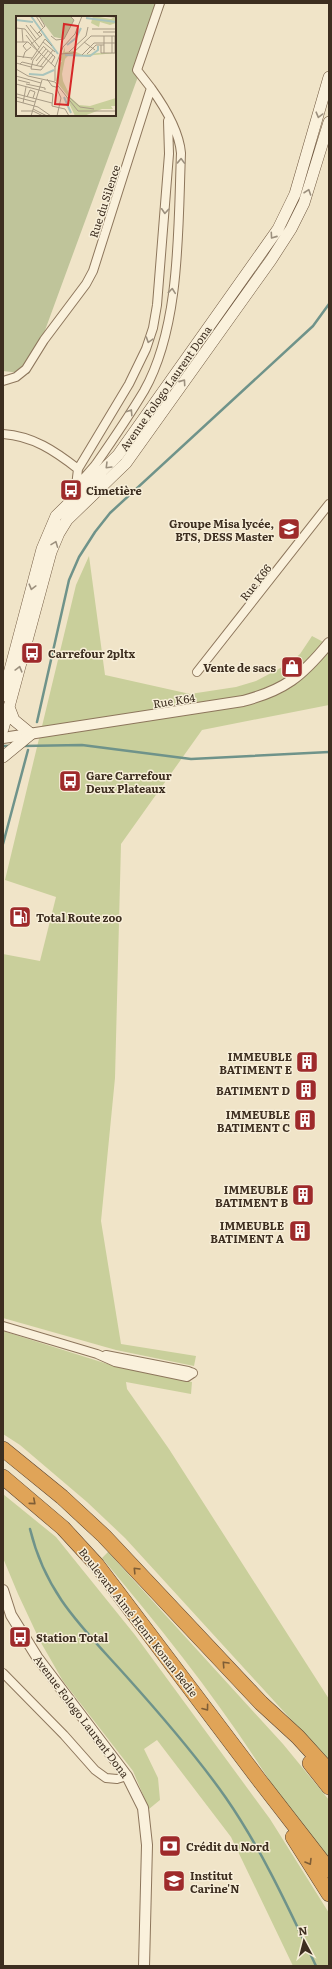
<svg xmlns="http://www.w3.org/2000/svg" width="332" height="1969" font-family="Literata,serif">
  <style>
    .green { fill: #c9cf9b }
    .cemetery { fill: #bfc49a; fill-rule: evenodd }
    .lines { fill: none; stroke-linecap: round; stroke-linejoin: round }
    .stream { stroke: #6f938a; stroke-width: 2.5 }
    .minor-casing { stroke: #8d765c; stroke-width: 10 }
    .tertiary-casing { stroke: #8d765c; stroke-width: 12 }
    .secondary-casing { stroke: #6f573f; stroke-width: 12 }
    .motorway-casing { stroke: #5b4430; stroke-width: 16 }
    .minor { stroke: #faf1dc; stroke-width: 8 }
    .tertiary { stroke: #faf1dc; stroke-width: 10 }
    .secondary { stroke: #faf1dc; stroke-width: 11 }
    .motorway { stroke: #e0a458; stroke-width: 15 }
    .oneway { stroke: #9c907e }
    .oneway2 { stroke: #7e5d36 }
    .labels { text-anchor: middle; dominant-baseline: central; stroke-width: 3; stroke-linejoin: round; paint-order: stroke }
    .street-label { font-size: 11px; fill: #3d2e20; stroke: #f7eed8 }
    .poi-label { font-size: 11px; font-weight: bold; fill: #3d2e20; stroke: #f7eed8; text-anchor: start }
    .inset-river { fill: none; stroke: #a9c4bc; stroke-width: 2 }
    .inset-road { fill: none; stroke: #a89b85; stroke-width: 1 }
    .view { fill: #d62828; fill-opacity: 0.15; stroke: #d62828; stroke-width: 2 }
    .inset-edge { fill: none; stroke: #3d2e20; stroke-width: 2 }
  </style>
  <rect width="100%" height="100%" fill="#f0e4c8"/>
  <!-- green -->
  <path class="green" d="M89,556L105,675L190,694L236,687L256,681L288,664L300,654L312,636L329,645V705L202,730L121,844L115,1078L101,1221L121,1344L196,1356L194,1366L116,1350L3,1318V954L40,961L56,897L5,880L76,585Z
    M3,1331L114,1366L192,1382L191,1394L126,1382L127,1389L169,1449L329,1699V1761L125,1538L87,1502L20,1445L3,1434Z
    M3,1494L56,1537L135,1635L270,1819L329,1913V1966H293L231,1837L157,1740L144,1749L158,1778L160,1800L149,1809L133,1771L63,1681L40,1641L18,1594L3,1558Z
    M108,1552L283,1744L329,1800V1880C306,1842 285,1803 260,1766C213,1693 158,1625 102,1558Z"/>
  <!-- cemetery -->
  <path class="cemetery" d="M3,3H165L29,374L3,371ZM17,17H115V115H17Z"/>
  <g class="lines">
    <!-- stream -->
    <path class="stream" d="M37,722L69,580L79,557L95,532L110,513L313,326L329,304
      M3,746H9
      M22,746L82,745L191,759L329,752
      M3,844L28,750
      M30,1529C46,1595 83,1628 126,1676C161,1715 196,1755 226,1798C262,1850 289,1909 316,1966"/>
    <!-- minor casing -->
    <g class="minor-casing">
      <path id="minor" d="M3,381L16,377L26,369L44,340L86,284L93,271L151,88L137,70L160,3
        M3,434C33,436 55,451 78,469
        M76,486L78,469L129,384L146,349L153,328L157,305L169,154L168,121
        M70,501C73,486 87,476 96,464C112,441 129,416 144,391C181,326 178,226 181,153C179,130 164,106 151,88
        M197,672L329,504
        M3,1326L97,1354L115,1362L187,1377L193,1373
        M106,1355L188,1371L193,1373
        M3,1673L64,1735L95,1770L106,1778L117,1779L127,1776"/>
    </g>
    <!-- tertiary casing -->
    <g class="tertiary-casing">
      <path id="tertiary" d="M3,738L243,701C285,690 302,676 329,643
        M3,1590L11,1615L37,1657L127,1776L143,1808L147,1845L144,1966"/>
    </g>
    <!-- secondary casing -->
    <g class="secondary-casing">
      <path id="secondary" d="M3,696L42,549L56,516L118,455L278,229L295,194L329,77
        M3,729L51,552L59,533L67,520L126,463L271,260L291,229L304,203L329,122
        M3,757L31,734L14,720L9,707"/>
    </g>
    <!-- motorway casing -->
    <g class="motorway-casing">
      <path id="motorway" d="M3,1449L62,1497L104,1536L261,1703L298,1737L329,1771
        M3,1477L63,1528L97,1565L260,1781L329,1870
        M310,1763L329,1787
        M293,1837L329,1894"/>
    </g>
    <!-- minor -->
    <use href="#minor" class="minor"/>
    <!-- tertiary -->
    <use href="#tertiary" class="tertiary"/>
    <!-- secondary -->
    <use href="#secondary" class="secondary"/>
    <!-- motorway -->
    <use href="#motorway" class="motorway"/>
  </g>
  <!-- one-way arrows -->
  <defs><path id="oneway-chevron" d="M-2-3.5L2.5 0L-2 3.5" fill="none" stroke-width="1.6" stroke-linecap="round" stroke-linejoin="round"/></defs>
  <g class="oneway">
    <use href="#oneway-chevron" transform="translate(319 115) rotate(105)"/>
    <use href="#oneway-chevron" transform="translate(181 161) rotate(-88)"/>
    <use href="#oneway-chevron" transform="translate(308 192) rotate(-71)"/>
    <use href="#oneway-chevron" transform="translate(165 211) rotate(94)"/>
    <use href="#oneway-chevron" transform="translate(273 236) rotate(125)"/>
    <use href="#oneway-chevron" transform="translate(172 291) rotate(-84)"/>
    <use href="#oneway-chevron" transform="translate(149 340) rotate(108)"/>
    <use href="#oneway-chevron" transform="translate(183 382) rotate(-55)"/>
    <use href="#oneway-chevron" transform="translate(130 412) rotate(-57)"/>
    <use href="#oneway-chevron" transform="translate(108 466) rotate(135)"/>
    <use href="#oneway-chevron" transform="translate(55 544) rotate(-69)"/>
    <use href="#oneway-chevron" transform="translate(32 587) rotate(105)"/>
    <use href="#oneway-chevron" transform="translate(19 669) rotate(-75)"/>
  </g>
  <g class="oneway2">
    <use href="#oneway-chevron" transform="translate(33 1502) rotate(41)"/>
    <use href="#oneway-chevron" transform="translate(136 1570) rotate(-134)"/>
    <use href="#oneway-chevron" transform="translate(225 1664) rotate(-133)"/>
    <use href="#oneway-chevron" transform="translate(206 1708) rotate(53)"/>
    <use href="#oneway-chevron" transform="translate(309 1862) rotate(59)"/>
  </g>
  <!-- icons -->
  <defs>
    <g id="bus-square" transform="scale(1.15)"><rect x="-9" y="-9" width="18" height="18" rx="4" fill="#9e2a2b" stroke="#f7eed8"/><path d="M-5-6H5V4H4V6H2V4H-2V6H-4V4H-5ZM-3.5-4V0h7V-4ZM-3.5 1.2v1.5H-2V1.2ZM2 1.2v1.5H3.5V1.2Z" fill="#fff"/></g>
    <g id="university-square" transform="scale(1.15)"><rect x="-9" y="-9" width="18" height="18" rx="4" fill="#9e2a2b" stroke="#f7eed8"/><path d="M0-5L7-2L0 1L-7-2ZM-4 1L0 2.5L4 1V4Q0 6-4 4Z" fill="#fff"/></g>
    <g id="shop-square" transform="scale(1.15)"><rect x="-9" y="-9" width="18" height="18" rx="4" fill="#9e2a2b" stroke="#f7eed8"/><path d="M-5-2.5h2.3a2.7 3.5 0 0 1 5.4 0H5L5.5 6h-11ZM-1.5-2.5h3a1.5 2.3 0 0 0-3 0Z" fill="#fff"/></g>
    <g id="fuel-square" transform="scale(1.15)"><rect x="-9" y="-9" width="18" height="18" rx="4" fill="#9e2a2b" stroke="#f7eed8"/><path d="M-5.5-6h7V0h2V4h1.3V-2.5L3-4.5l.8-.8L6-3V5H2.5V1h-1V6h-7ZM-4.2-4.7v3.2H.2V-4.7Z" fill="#fff"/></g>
    <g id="building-square" transform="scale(1.15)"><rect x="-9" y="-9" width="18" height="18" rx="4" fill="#9e2a2b" stroke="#f7eed8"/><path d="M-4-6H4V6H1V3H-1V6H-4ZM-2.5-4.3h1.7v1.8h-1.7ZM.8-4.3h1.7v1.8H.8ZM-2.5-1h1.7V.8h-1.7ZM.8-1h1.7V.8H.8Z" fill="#fff"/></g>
    <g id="bank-square" transform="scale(1.15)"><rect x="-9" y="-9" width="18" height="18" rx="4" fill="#9e2a2b" stroke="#f7eed8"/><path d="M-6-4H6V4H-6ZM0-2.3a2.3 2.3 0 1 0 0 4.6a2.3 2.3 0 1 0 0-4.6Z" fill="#fff"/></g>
  </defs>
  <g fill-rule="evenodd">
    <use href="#bus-square" x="71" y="490"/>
    <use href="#university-square" x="289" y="529"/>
    <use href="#bus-square" x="32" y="653"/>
    <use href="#shop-square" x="292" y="667"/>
    <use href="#bus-square" x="70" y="781"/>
    <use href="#fuel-square" x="20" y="917"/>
    <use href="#building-square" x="307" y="1062"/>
    <use href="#building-square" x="306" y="1090"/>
    <use href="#building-square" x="305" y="1120"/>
    <use href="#building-square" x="303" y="1195"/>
    <use href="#building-square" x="300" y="1231"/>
    <use href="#bus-square" x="20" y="1637"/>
    <use href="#bank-square" x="170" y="1846"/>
    <use href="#university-square" x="174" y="1881"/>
  </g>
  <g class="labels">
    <!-- street labels -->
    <g class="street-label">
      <text transform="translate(104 201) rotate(-72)">Rue du Silence</text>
      <text transform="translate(165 388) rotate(-55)">Avenue Fologo Laurent Dona</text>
      <text transform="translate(255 582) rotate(-52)">Rue K66</text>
      <text transform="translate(174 700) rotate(-9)">Rue K64</text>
      <text transform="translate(139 1622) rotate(52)">Boulevard Aimé Henri Konan Bedie</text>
      <text transform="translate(82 1716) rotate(53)">Avenue Fologo Laurent Dona</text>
    </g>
    <!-- poi labels -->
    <g class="poi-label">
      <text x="86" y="490">Cimetière</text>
      <text x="274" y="523" text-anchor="end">Groupe Misa lycée,<tspan x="274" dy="13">BTS, DESS Master</tspan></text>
      <text x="48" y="653">Carrefour 2pltx</text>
      <text x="276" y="667" text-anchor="end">Vente de sacs</text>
      <text x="86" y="775">Gare Carrefour<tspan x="86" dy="13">Deux Plateaux</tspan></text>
      <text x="36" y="917">Total Route zoo</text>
      <text x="292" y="1056" text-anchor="end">IMMEUBLE<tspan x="292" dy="13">BATIMENT E</tspan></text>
      <text x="290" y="1090" text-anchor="end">BATIMENT D</text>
      <text x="290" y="1114" text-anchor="end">IMMEUBLE<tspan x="290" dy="13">BATIMENT C</tspan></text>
      <text x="288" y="1189" text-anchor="end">IMMEUBLE<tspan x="288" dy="13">BATIMENT B</tspan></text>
      <text x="284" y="1225" text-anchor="end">IMMEUBLE<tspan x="284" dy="13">BATIMENT A</tspan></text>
      <text x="36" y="1637">Station Total</text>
      <text x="186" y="1846">Crédit du Nord</text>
      <text x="190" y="1875">Institut<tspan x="190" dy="13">Carine'N</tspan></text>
    </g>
  </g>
  <!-- overview -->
  <g transform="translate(16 16)">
    <rect width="100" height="100" fill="#f0e4c8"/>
    <path d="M77,0L95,3L100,0V7L94,9L84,6L83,11L75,7ZM49,31V36L58,35L67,39L82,37H100L68,40L53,39L49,43L46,58L47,65L55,82L63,89L74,90L100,82V90H95L97,93H86L68,100H59L50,81L54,83L40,65L42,50L46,45L44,44Z" fill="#c9cf9b"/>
    <path d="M18,0H54L58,4L48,23L38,21L24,2Z" fill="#bfc49a"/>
    <path class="inset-river" d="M15,0L42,38M70,2L100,6M0,4L17,6M51,29L60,22L65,12M49,39L74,40L82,34V30M13,58L27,59L38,54M48,81L55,97"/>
    <path class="inset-road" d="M20,0L27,11M81,0L99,1M10,9L21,24M14,9L24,21M0,12L9,13L23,31M6,13L7,26M76,13H100M87,16H100M21,18L29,10L23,0M10,19L21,34M35,20L40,24L48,23L58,4L54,0M96,20V37M0,26H12L39,51M27,26L39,36M68,26L79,34M14,29L26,19L23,16M85,29V37H99V20M27,30L39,41L35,48M27,31L17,44L15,53L25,54L37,39M11,35L7,30L11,26M53,36L70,20L72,11M88,37V20M44,38L57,37L75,20H100M71,38L80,29H88M66,39L78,27H99M0,40L16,42M7,42L9,36L15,31M15,44L29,23L36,30M20,45L30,33M0,47L15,51M4,48L6,46L27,51M20,50L32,35M24,51L37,34M0,53L12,60L39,66L62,95H100M0,60L25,67M31,63L36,70L40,71M2,64L14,67M39,65V51L47,31L59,18L66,0M0,68L23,74M10,68L29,72V74M40,71L45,82L41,100M23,74L37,78L36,90L49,93L53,100M1,78L36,87M0,81L19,86M11,81L14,74L19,76L17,82M54,82L64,91L78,93M0,85L22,91L35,100M7,87L10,71M17,93L31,100M5,95H17L27,100M15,100L26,64"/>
    <path class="view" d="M48,8L62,10L52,89L39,88Z"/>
    <rect width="100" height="100" class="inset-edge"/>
  </g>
  <!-- border -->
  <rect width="332" height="1969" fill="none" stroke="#3d2e20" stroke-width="8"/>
  <!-- north arrow -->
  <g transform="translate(304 1941) rotate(353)" stroke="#f7eed8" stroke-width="3" paint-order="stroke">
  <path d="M0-3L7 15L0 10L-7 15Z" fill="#3d2e20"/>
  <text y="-6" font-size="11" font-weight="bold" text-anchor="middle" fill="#3d2e20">N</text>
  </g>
</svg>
